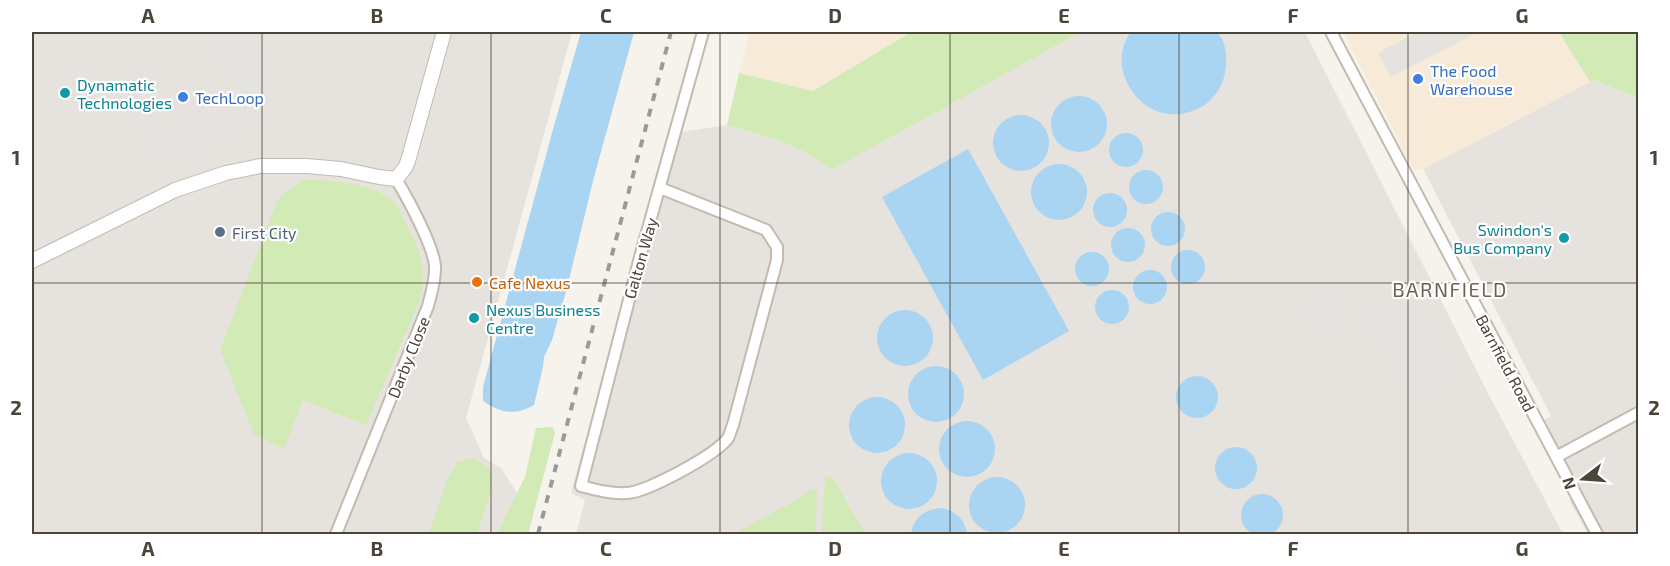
<svg xmlns="http://www.w3.org/2000/svg" width="1670" height="566" font-family="'Exo 2',sans-serif">
  <style>
    .commercial { fill: #f7ead8 }
    .industrial { fill: #e6e2dd }
    .green { fill: #d2eab5 }
    .parking { fill: #e5e3e0 }
    .water { fill: #a9d4f2 }
    .lines { fill: none; stroke-linecap: round; stroke-linejoin: round }
    .minor-casing { stroke: #c2bbae; stroke-width: 14 }
    .tertiary-casing { stroke: #c2bbae; stroke-width: 16 }
    .minor { stroke: #fff; stroke-width: 10 }
    .tertiary { stroke: #fff; stroke-width: 14 }
    .rail { stroke: #9a9a9a; stroke-width: 4; stroke-dasharray: 8 8; stroke-linecap: butt }
    .grid { fill: none; stroke: #4b4439; stroke-width: 1.5; stroke-opacity: 0.55 }
    .shop-dot { fill: #3f7fe0; stroke: #fff; stroke-width: 2 }
    .culture-dot { fill: #0f9aa8; stroke: #fff; stroke-width: 2 }
    .service-dot { fill: #5c6f8a; stroke: #fff; stroke-width: 2 }
    .food-dot { fill: #e8710a; stroke: #fff; stroke-width: 2 }
    .labels { text-anchor: middle; dominant-baseline: central; stroke-width: 4.5; stroke-linejoin: round; paint-order: stroke }
    .shop-label { font-size: 16px; fill: #366cbe; stroke: #fff; text-anchor: start }
    .culture-label { font-size: 16px; fill: #0d838f; stroke: #fff; text-anchor: start }
    .service-label { font-size: 16px; fill: #4e5e75; stroke: #fff; text-anchor: start }
    .street-label { font-size: 16px; fill: #4b4439; stroke: #fff }
    .food-label { font-size: 16px; fill: #c56008; stroke: #fff; text-anchor: start }
    .quarter-label { font-size: 20px; letter-spacing: 1.5px; fill: #6e6250; stroke: #fff }
    .neatline { fill: none; stroke: #4b4439; stroke-width: 2 }
    .grid-label { font-size: 20px; text-anchor: middle; font-weight: bold; fill: #4b4439 }
  </style>
  <rect width="100%" height="100%" fill="#f6f3ec"/>
  <!-- commercial -->
  <path class="commercial" d="M750,32H911L813,91L739,73Z
    M1343,32H1559L1590,82L1423,169L1414,170Z"/>
  <!-- industrial -->
  <path class="industrial" d="M32,32H572L466,418L484,458L501,468L533,518L528,534H32Z
    M1081,32H1305L1490,397L1563,534H576L585,500L571,493L667,134L727,125L774,139L805,152L832,170Z
    M1594,80L1638,98V534H1588L1569,500L1581,492L1544,420L1551,416L1423,169Z"/>
  <!-- green -->
  <path class="green" d="M911,32H1081L832,170L805,152L774,139L727,125L739,73L813,91Z
    M1559,32H1638V98L1594,80L1590,82Z
    M302,180C331,180 363,182 388,197C396,202 400,212 404,220C419,248 428,268 420,300L366,425L303,400L284,449L254,434L220,350L278,199Z
    M553,427L555,433L528,534H497L525,477L536,428Z
    M472,458L490,468L492,487L477,534H429L446,483L457,462Z
    M830,476L833,478L865,534H822L825,478Z
    M811,489L817,491L815,534H733L804,496Z"/>
  <!-- parking -->
  <path class="parking" d="M199,32H266L271,113L169,161L153,137L242,94L217,43L207,47Z
    M1417,32H1478L1391,77L1378,53Z
    M1407,299L1449,380L1415,398L1372,317Z
    M1328,301L1341,327L1323,336L1310,310Z"/>
  <!-- water -->
  <path class="water" d="M581,32H634L594,177L567,288L552,340L544,357L543,367L534,405C514,416 501,413 483,401V387L555,122Z
    M1131,32H1217C1223,39 1226,48 1226,57C1230,120 1146,138 1124,75C1119,62 1122,43 1131,32Z
    M1051 124a28 28 0 1 1 56 0a28 28 0 1 1-56 0Z
    M993 143a28 28 0 1 1 56 0a28 28 0 1 1-56 0Z
    M1109 150a17 17 0 1 1 34 0a17 17 0 1 1-34 0Z
    M968,149L1069,331L983,380L882,197Z
    M1031 192a28 28 0 1 1 56 0a28 28 0 1 1-56 0Z
    M1129 187a17 17 0 1 1 34 0a17 17 0 1 1-34 0Z
    M1093 210a17 17 0 1 1 34 0a17 17 0 1 1-34 0Z
    M1151 229a17 17 0 1 1 34 0a17 17 0 1 1-34 0Z
    M1111 245a17 17 0 1 1 34 0a17 17 0 1 1-34 0Z
    M1171 267a17 17 0 1 1 34 0a17 17 0 1 1-34 0Z
    M1075 269a17 17 0 1 1 34 0a17 17 0 1 1-34 0Z
    M1133 287a17 17 0 1 1 34 0a17 17 0 1 1-34 0Z
    M1095 307a17 17 0 1 1 34 0a17 17 0 1 1-34 0Z
    M877 338a28 28 0 1 1 56 0a28 28 0 1 1-56 0Z
    M908 394a28 28 0 1 1 56 0a28 28 0 1 1-56 0Z
    M1176 397a21 21 0 1 1 42 0a21 21 0 1 1-42 0Z
    M849 425a28 28 0 1 1 56 0a28 28 0 1 1-56 0Z
    M939 449a28 28 0 1 1 56 0a28 28 0 1 1-56 0Z
    M1215 468a21 21 0 1 1 42 0a21 21 0 1 1-42 0Z
    M881 481a28 28 0 1 1 56 0a28 28 0 1 1-56 0Z
    M969 505a28 28 0 1 1 56 0a28 28 0 1 1-56 0Z
    M1241 515a21 21 0 1 1 42 0a21 21 0 1 1-42 0Z
    M942,508C957,512 965,520 967,534H911C914,517 925,509 942,508Z"/>
  <g class="lines">
    <!-- minor casing -->
    <g class="minor-casing">
      <path id="minor" d="M1331,32L1597,534
        M660,188L766,230L777,247V260L733,425C731,429 730,435 728,438C716,455 647,492 627,493C611,494 596,490 581,486L640,257L703,32
        M1556,457L1638,413
        M336,534L428,306C431,294 435,282 435,269C436,250 407,197 396,179"/>
    </g>
    <!-- tertiary casing -->
    <g class="tertiary-casing">
      <path id="tertiary" d="M32,261L175,190L226,173L260,166H306L341,169L379,177L396,179L405,168L408,161L444,32"/>
    </g>
    <!-- minor -->
    <use href="#minor" class="minor"/>
    <!-- tertiary -->
    <use href="#tertiary" class="tertiary"/>
    <!-- rail -->
    <path class="rail" d="M538,534L671,32"/>
  </g>
  <!-- grid -->
  <path class="grid" d="M262,32V534M491,32V534M720,32V534M950,32V534M1179,32V534M1408,32V534M32,283H1638"/>
  <!-- markers -->
  <g class="shop-dot">
    <circle cx="1418" cy="79" r="6"/>
    <circle cx="183" cy="97" r="6"/>
  </g>
  <g class="culture-dot">
    <circle cx="65" cy="93" r="6"/>
    <circle cx="1564" cy="238" r="6"/>
    <circle cx="474" cy="318" r="6"/>
  </g>
  <circle class="service-dot" cx="220" cy="232" r="6"/>
  <circle class="food-dot" cx="477" cy="282" r="6"/>
  <g class="labels">
    <!-- shop labels -->
    <g class="shop-label">
      <text x="1430" y="70">The Food<tspan x="1430" dy="18">Warehouse</tspan></text>
      <text x="195" y="97">TechLoop</text>
    </g>
    <!-- culture labels -->
    <g class="culture-label">
      <text x="77" y="84">Dynamatic<tspan x="77" dy="18">Technologies</tspan></text>
      <text x="1552" y="229" text-anchor="end">Swindon's<tspan x="1552" dy="18">Bus Company</tspan></text>
      <text x="486" y="309">Nexus Business<tspan x="486" dy="18">Centre</tspan></text>
    </g>
    <!-- service labels -->
    <g class="service-label">
      <text x="232" y="232">First City</text>
    </g>
    <!-- street labels -->
    <g class="street-label">
      <text transform="translate(640 258) rotate(-74)">Galton Way</text>
      <text transform="translate(408 357) rotate(-68)">Darby Close</text>
      <text transform="translate(1506 363) rotate(62)">Barnfield Road</text>
    </g>
    <!-- food labels -->
    <g class="food-label">
      <text x="489" y="282">Cafe Nexus</text>
    </g>
    <!-- quarter labels -->
    <g class="quarter-label">
      <text x="1450" y="289">BARNFIELD</text>
    </g>
  </g>
  <!-- border -->
  <rect width="1670" height="566" fill="none" stroke="#ffffff" stroke-width="66"/>
  <!-- north arrow -->
  <g transform="translate(1583 479) rotate(253)" stroke="#ffffff" stroke-width="4.5" paint-order="stroke">
  <path d="M0-4.5L10 22L0 15L-10 22Z" fill="#4b4439"/>
  <text y="-9" font-size="16" font-weight="bold" text-anchor="middle" fill="#4b4439">N</text>
  </g>
  <rect x="33" y="33" width="1604" height="500" class="neatline"/>
  <g class="grid-label">
    <text x="148" y="23">A</text>
    <text x="377" y="23">B</text>
    <text x="606" y="23">C</text>
    <text x="835" y="23">D</text>
    <text x="1064" y="23">E</text>
    <text x="1293" y="23">F</text>
    <text x="1522" y="23">G</text>
    <text x="16" y="165">1</text>
    <text x="1654" y="165">1</text>
    <text x="16" y="415">2</text>
    <text x="1654" y="415">2</text>
    <text x="148" y="556">A</text>
    <text x="377" y="556">B</text>
    <text x="606" y="556">C</text>
    <text x="835" y="556">D</text>
    <text x="1064" y="556">E</text>
    <text x="1293" y="556">F</text>
    <text x="1522" y="556">G</text>
  </g>
</svg>
